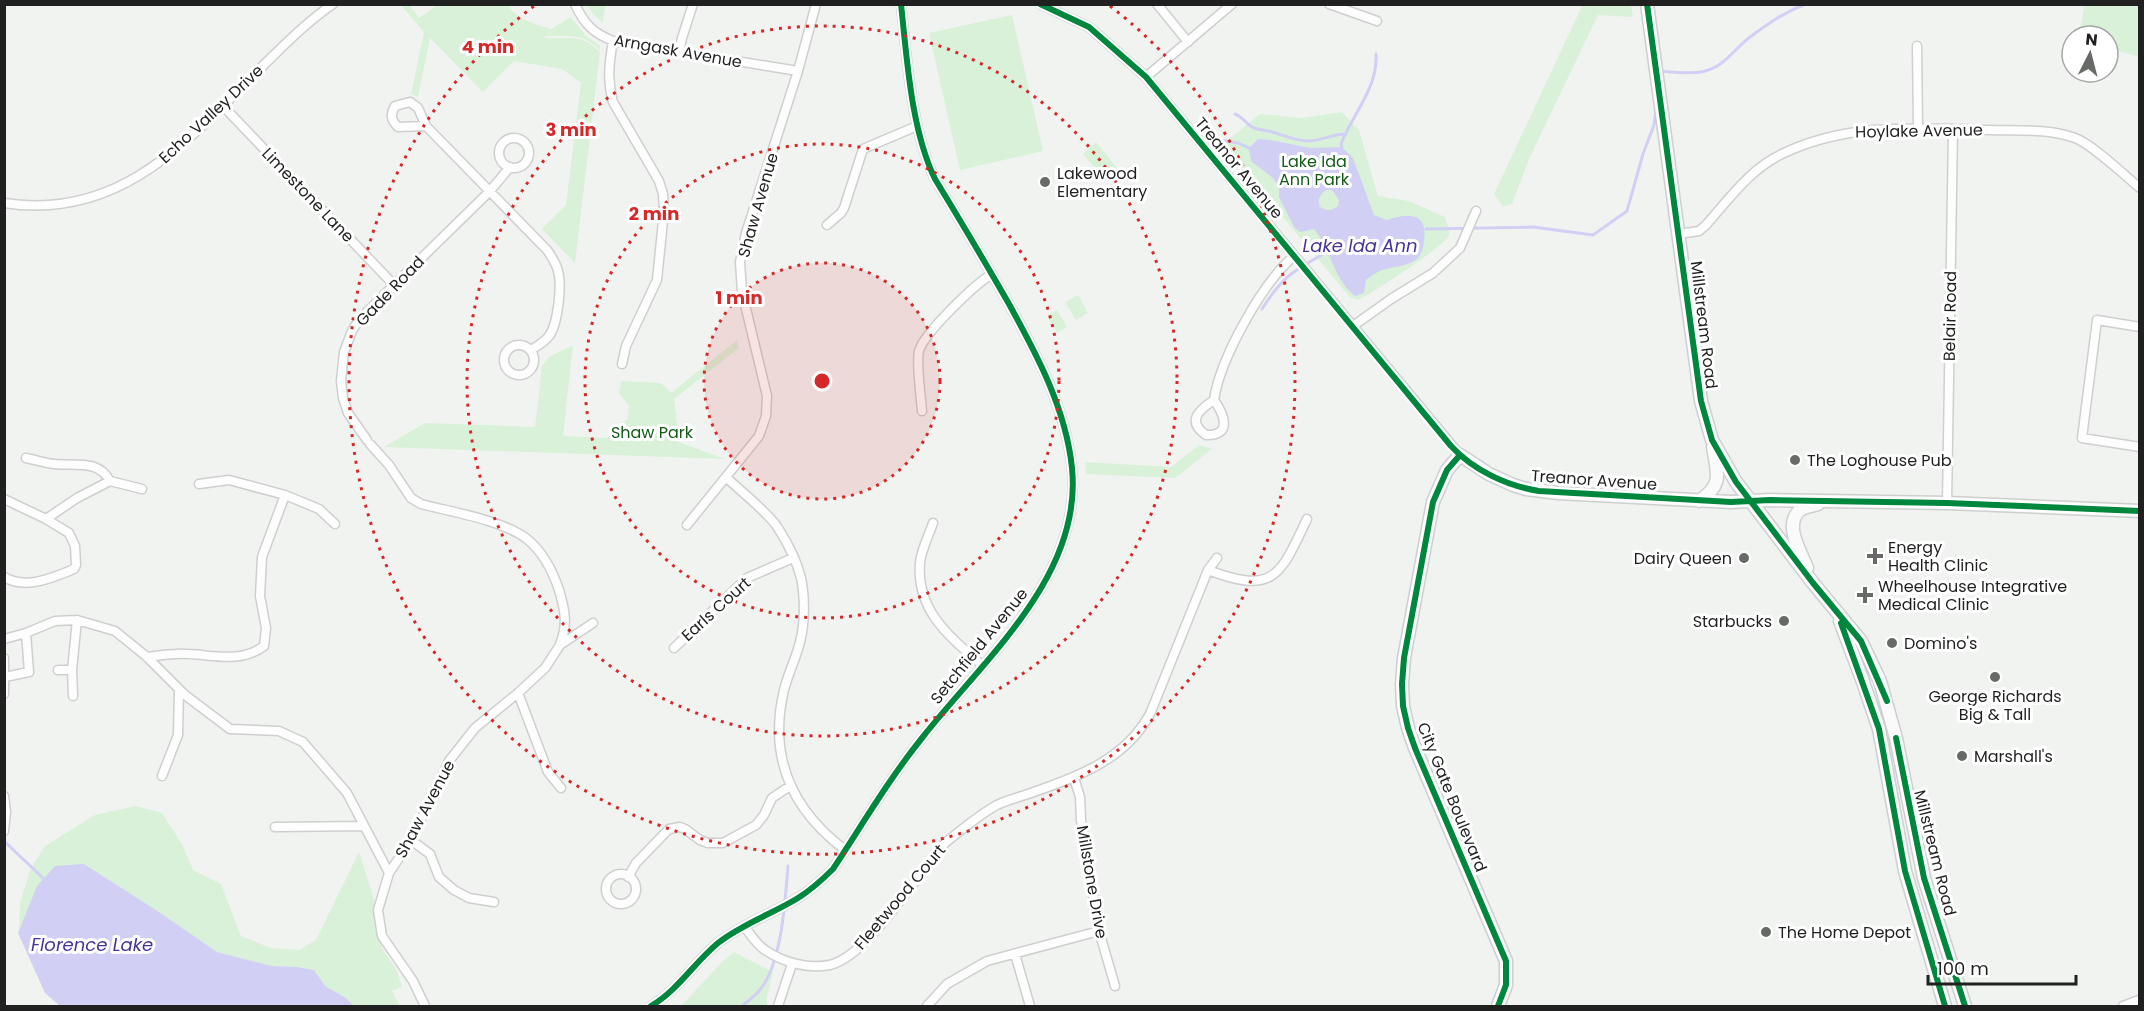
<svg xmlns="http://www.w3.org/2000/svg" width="2144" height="1011" font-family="Poppins,sans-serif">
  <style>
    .green { fill: #d9f1d8 }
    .water { fill: #d2cff4; fill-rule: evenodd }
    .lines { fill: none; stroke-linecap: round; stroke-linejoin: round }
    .stream { stroke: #d2cff4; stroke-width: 3 }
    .street-casing { stroke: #cecfce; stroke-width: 11 }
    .secondary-casing { stroke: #cecfce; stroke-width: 15 }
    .street { stroke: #fdfdfd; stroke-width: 8 }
    .secondary { stroke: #fafafa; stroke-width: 12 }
    .cycleway-casing { stroke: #fff; stroke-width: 10 }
    .cycleway { stroke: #00873e; stroke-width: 6 }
    .ring { fill: none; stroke: #d62828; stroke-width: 3; stroke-dasharray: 3 6 }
    .poi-dot { fill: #686a68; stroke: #fff; stroke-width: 2 }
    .labels { text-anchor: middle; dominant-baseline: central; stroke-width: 6; stroke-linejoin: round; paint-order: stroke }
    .street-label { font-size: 16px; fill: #1f201f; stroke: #fff }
    .park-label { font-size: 16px; fill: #115b17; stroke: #fff }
    .poi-label { font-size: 16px; fill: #1f201f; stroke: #fff; text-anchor: start }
    .water-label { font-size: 18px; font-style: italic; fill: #493496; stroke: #fff }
    .centre { fill: #d62828; stroke: #fff; stroke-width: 3 }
    .ring-label { font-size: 18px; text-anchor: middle; font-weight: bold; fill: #d62828; stroke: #fff; stroke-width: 6; stroke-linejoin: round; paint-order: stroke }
  </style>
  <rect width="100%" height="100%" fill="#f1f3f1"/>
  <!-- green -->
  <path class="green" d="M1587,4L1631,5L1633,17L1598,15L1529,159L1512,204L1503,207L1494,194L1582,6Z
    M401,5H409L419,18L438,5H508C515,19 537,25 551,29L571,17L585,35L600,46V50C582,32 568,37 545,36V38C560,39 575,35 589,43C593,45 596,49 600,52L575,263L542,229L566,205L581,83L562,69L514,61L483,92L430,38L418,97L411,94L424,32Z
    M587,5H605L603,23L594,15Z
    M2084,5H2139V57L2108,48V36H2080Z
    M1012,15L1043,151L960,170L929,33Z
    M1342,112L1359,130L1378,196L1409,201L1445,217C1446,222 1450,229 1449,235C1448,244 1371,294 1358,300L1350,297L1222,145L1260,114L1301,118Z
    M1096,142L1117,168L1104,179L1083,154Z
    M1076,296H1079L1088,313L1076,320L1065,302Z
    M1057,310L1067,327L1057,333L1047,316Z
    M737,340L739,348L674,399L679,442L725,459L384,447L425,423L535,427L542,366L549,357L573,345L563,436L608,438L628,418L629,406L619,393L621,381L661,383L671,393Z
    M1199,445L1212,449L1175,478L1086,474L1085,462L1171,467Z
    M136,806L162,813L183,846L193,870L221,884L241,936L271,948L299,950L316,940L359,852L388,944L381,947L397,971L402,987L392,991L400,1006H354L346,998L325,987L313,970L297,967L272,966L217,952L159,912L84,864L29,909L19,930L20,903L31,868L45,846L95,815Z
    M734,952L773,972L767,997V1006H681L721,963Z"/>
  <!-- water -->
  <path class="water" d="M1258,139L1271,140L1310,148L1342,147L1353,158L1374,215L1387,220C1408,213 1428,212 1424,240C1424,246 1422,253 1418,258C1410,266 1393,267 1382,270C1377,272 1371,276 1366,280L1364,293L1355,296C1333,279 1331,249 1314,229L1300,232L1294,227L1279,197V187L1273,178L1251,161L1249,148ZM1326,190H1332L1339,200L1338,206C1331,211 1327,211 1320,207C1317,199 1320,195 1326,190Z
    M84,864L159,912L217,952L272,966L297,967L314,970L325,986L346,998L354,1006H60L45,993L18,933L37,886L55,866Z"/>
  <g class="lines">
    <!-- stream -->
    <path class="stream" d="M1659,71C1673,72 1688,74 1701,72C1724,68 1733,50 1750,37C1768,24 1784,12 1806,4
      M1235,114C1243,117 1246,124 1254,128C1259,130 1267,130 1272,132C1284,135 1295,141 1308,141C1322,141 1332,134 1345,134
      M1214,139L1238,143L1249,148
      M1342,147L1341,144C1353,113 1378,88 1376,54
      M1426,229L1533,227L1593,235L1627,211L1643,154L1654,125L1656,109
      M1262,309C1283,276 1293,271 1327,252
      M4,841L44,879
      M742,1006C748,1001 755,996 760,990C782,962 785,902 788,866"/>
    <!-- street casing -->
    <g class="street-casing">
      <path id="street" d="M575,4C584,24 593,33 613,41L798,71
        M1040,4L1089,27L1146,77L1460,455
        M1157,4L1188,42
        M1329,4L1377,21
        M613,41C609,63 607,80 613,102L659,181L663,194L664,211L657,280L626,346L622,364
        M1917,46L1918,128
        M679,53L682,38L693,4
        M1146,77L1232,4
        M222,105L394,285
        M426,126L398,127C391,120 390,115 395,106L410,102L418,108L426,126L547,250C552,257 556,263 558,271C562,285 558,324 549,336C545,342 537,346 531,350
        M499 153a15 15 0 1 1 30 0a15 15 0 1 1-30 0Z
        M4,203C127,222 195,131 274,55C292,37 311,19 333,4
        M827,225L841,213L844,208L863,149L917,126
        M1679,234L1699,231L1706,225C1729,199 1750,169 1782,154C1847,122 1919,128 1989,130C2017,131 2047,128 2075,138C2092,144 2124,175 2140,188
        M1353,326L1391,299L1433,273L1460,248L1476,211
        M2140,327L2097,320L2082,438L2140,447
        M504 360a15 15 0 1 1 30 0a15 15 0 1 1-30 0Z
        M1214,400C1199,410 1186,421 1206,435C1233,436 1224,414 1214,400C1220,359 1262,283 1294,256
        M922,411C921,396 916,364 919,351C924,333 975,284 992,274
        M367,440L348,413L343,398L341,381L344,352L352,331L358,321L394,285L490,191L510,167
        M370,444L389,465L411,498L421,504C451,512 503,520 527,539C543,552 553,572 559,590C565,610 568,625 560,644
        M26,458C36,460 45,463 54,464C75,466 98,459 110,481L77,498L46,519
        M726,477C739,490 769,513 778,528C787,542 797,562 801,578C805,597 805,623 800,642C796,658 788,674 784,690C768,757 791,809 845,850
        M110,481L142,489
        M199,484L229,480L285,495L319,509L335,524
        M4,499L46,519L69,533L75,546L76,565L74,569C52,578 26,590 4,577
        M1947,503L1953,129
        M933,523C929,535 921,550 920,563C916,611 950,637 982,665
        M687,525L759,436L766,416L767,396L742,292L740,262L746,233L798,71L816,4
        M1208,570C1274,595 1280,576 1307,519
        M4,639L26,633L55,621L77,620L115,631L147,657L185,695L230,729L279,731L303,742L347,793L389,873L378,910L382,936L413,981L425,1006
        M674,648L747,578L793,558
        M147,657C157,656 166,654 176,654C206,652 237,666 264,646L266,628L260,596L262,557L285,495
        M4,658V694
        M58,670H72
        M5,677L29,672L26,633
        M518,693L548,772L561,788
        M73,696L72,670L77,620
        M162,776L178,735L179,690
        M1074,778L1080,797L1081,820L1099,931L1115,986
        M4,796L6,812L4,831
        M275,827L364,826
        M411,840L430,854L439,877L454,890L469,898L494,902
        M389,873L411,840L449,761L475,728L518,693L545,668L560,645L593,623
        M606 889a15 15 0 1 1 30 0a15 15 0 1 1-30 0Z
        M628,877L636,863L669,829L680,827L685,829L700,840L708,843H723L756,825L764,815L772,798L790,786
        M744,926C750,934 757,945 765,950C784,963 808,969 830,965C863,957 904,895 925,868C931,860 937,850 945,843C960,831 980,814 997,805C1007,800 1020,797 1031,793C1077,777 1125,760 1150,714L1208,570L1217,558
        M1015,954L1030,1006
        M651,1006C678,990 694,963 718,943C742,924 772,914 798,898C811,890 822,880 833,869C862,825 889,779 922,738C983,660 1083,576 1072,468C1066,409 1037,355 1009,304C985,262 960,220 935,179C911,129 907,59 901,4
        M778,1006L792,964
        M927,1006L947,984L987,961L1099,931
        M2123,1006L2139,1000"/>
    </g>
    <!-- secondary casing -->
    <g class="secondary-casing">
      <path id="secondary" d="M1647,4L1701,401L1712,440L1736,482L1813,583L1861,641L1880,681L1896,738L1924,878L1965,1006
        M1699,501C1724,484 1717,474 1713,447
        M1807,568C1801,552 1783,525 1800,510C1804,507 1813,506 1818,504
        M1840,621L1862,679L1879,729L1905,871L1945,1006
        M1498,1006L1506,985V961L1415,748L1408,728L1403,706L1402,684L1404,658L1433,502L1447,470L1460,455L1489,474L1513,485L1526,489L1558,493L1731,502L1770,500L1947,503L2140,511"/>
    </g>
    <!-- street -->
    <use href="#street" class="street"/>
    <!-- secondary -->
    <use href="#secondary" class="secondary"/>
    <!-- cycleway casing -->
    <g class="cycleway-casing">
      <path id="cycleway" d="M1040,4L1089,27L1146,77L1451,446C1473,470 1507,486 1539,491L1731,502L1770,500L1947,503L2140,511
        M1647,4L1701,401L1712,440L1736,482L1813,583L1861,641L1887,701
        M1460,455L1447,470L1433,502L1404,658L1402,684L1403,706L1408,728L1415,748L1506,961V985L1498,1006
        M1841,623L1879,729L1905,871L1945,1006
        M1896,738L1924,878L1965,1006
        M651,1006C678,990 694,963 718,943C742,924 772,914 798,898C811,890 822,880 833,869C862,825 889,779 922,738C983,660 1083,576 1072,468C1066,409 1037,355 1009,304C985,262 960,220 935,179C911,129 907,59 901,4"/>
    </g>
    <!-- cycleway -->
    <use href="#cycleway" class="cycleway"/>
  </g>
  <!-- distance rings -->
  <circle cx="822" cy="381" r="118" fill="#d62828" fill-opacity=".12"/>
  <g class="ring">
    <circle cx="822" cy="381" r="118"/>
    <circle cx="822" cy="381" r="237"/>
    <circle cx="822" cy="381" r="355"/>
    <path d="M1110 6A473 473 0 1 1 534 6"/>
  </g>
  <!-- markers -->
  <g class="poi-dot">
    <circle cx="1045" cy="182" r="6"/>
    <circle cx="1795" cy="460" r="6"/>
    <path d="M1872 547h6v6h6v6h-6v6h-6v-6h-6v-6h6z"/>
    <circle cx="1744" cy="558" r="6"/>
    <path d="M1862 586h6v6h6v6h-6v6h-6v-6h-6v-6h6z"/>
    <circle cx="1784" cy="621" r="6"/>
    <circle cx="1892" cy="643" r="6"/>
    <circle cx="1995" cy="677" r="6"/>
    <circle cx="1962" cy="756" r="6"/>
    <circle cx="1766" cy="932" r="6"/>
  </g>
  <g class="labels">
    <!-- street labels -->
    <g class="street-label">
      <text transform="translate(678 51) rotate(10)">Arngask Avenue</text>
      <text transform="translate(211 114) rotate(-43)">Echo Valley Drive</text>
      <text transform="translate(1919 131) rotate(-1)">Hoylake Avenue</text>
      <text transform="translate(1239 168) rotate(50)">Treanor Avenue</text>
      <text transform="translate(308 195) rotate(46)">Limestone Lane</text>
      <text transform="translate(758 205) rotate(-74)">Shaw Avenue</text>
      <text transform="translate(390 291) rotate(-46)">Gade Road</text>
      <text transform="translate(1950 316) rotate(-89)">Belair Road</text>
      <text transform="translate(1704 325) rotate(83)">Millstream Road</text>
      <text transform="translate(1594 480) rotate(4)">Treanor Avenue</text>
      <text transform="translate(716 609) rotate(-42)">Earls Court</text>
      <text transform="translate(979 646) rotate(-51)">Setchfield Avenue</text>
      <text transform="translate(1452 797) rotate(68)">City Gate Boulevard</text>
      <text transform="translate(425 809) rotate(-62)">Shaw Avenue</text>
      <text transform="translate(1935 853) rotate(76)">Millstream Road</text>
      <text transform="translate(1092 882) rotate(80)">Millstone Drive</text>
      <text transform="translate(900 897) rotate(-50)">Fleetwood Court</text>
    </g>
    <!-- park labels -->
    <g class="park-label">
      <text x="1314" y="161">Lake Ida<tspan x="1314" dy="18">Ann Park</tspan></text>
      <text x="652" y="432">Shaw Park</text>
    </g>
    <!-- poi labels -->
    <g class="poi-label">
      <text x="1057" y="173">Lakewood<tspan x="1057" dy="18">Elementary</tspan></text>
      <text x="1807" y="460">The Loghouse Pub</text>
      <text x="1888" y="547">Energy<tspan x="1888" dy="18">Health Clinic</tspan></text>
      <text x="1732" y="558" text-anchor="end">Dairy Queen</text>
      <text x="1878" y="586">Wheelhouse Integrative<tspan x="1878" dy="18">Medical Clinic</tspan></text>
      <text x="1772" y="621" text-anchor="end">Starbucks</text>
      <text x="1904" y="643">Domino's</text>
      <text x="1995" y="696" text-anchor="middle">George Richards<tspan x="1995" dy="18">Big &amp; Tall</tspan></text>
      <text x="1974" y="756">Marshall's</text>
      <text x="1778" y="932">The Home Depot</text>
    </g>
    <!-- water labels -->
    <g class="water-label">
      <text x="1360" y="245">Lake Ida Ann</text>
      <text x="92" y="944">Florence Lake</text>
    </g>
  </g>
  <circle cx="822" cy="381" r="9" class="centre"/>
  <g class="ring-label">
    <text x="488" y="53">4 min</text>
    <text x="571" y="136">3 min</text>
    <text x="654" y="220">2 min</text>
    <text x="739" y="304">1 min</text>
  </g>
  <!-- border -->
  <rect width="2144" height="1011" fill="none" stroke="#1f201f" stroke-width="12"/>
  <!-- north arrow -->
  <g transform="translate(2090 54) rotate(6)"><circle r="28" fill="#ffffff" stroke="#a5a6a5" stroke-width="1.5"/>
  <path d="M0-4.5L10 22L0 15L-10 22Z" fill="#686a68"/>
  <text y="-9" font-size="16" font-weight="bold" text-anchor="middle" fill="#1f201f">N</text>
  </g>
  <!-- scale -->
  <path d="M1928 975v9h148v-9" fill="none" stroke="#1f201f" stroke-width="3"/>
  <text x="1937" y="975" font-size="18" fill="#1f201f" stroke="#ffffff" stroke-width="4.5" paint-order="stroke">100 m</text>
</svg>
